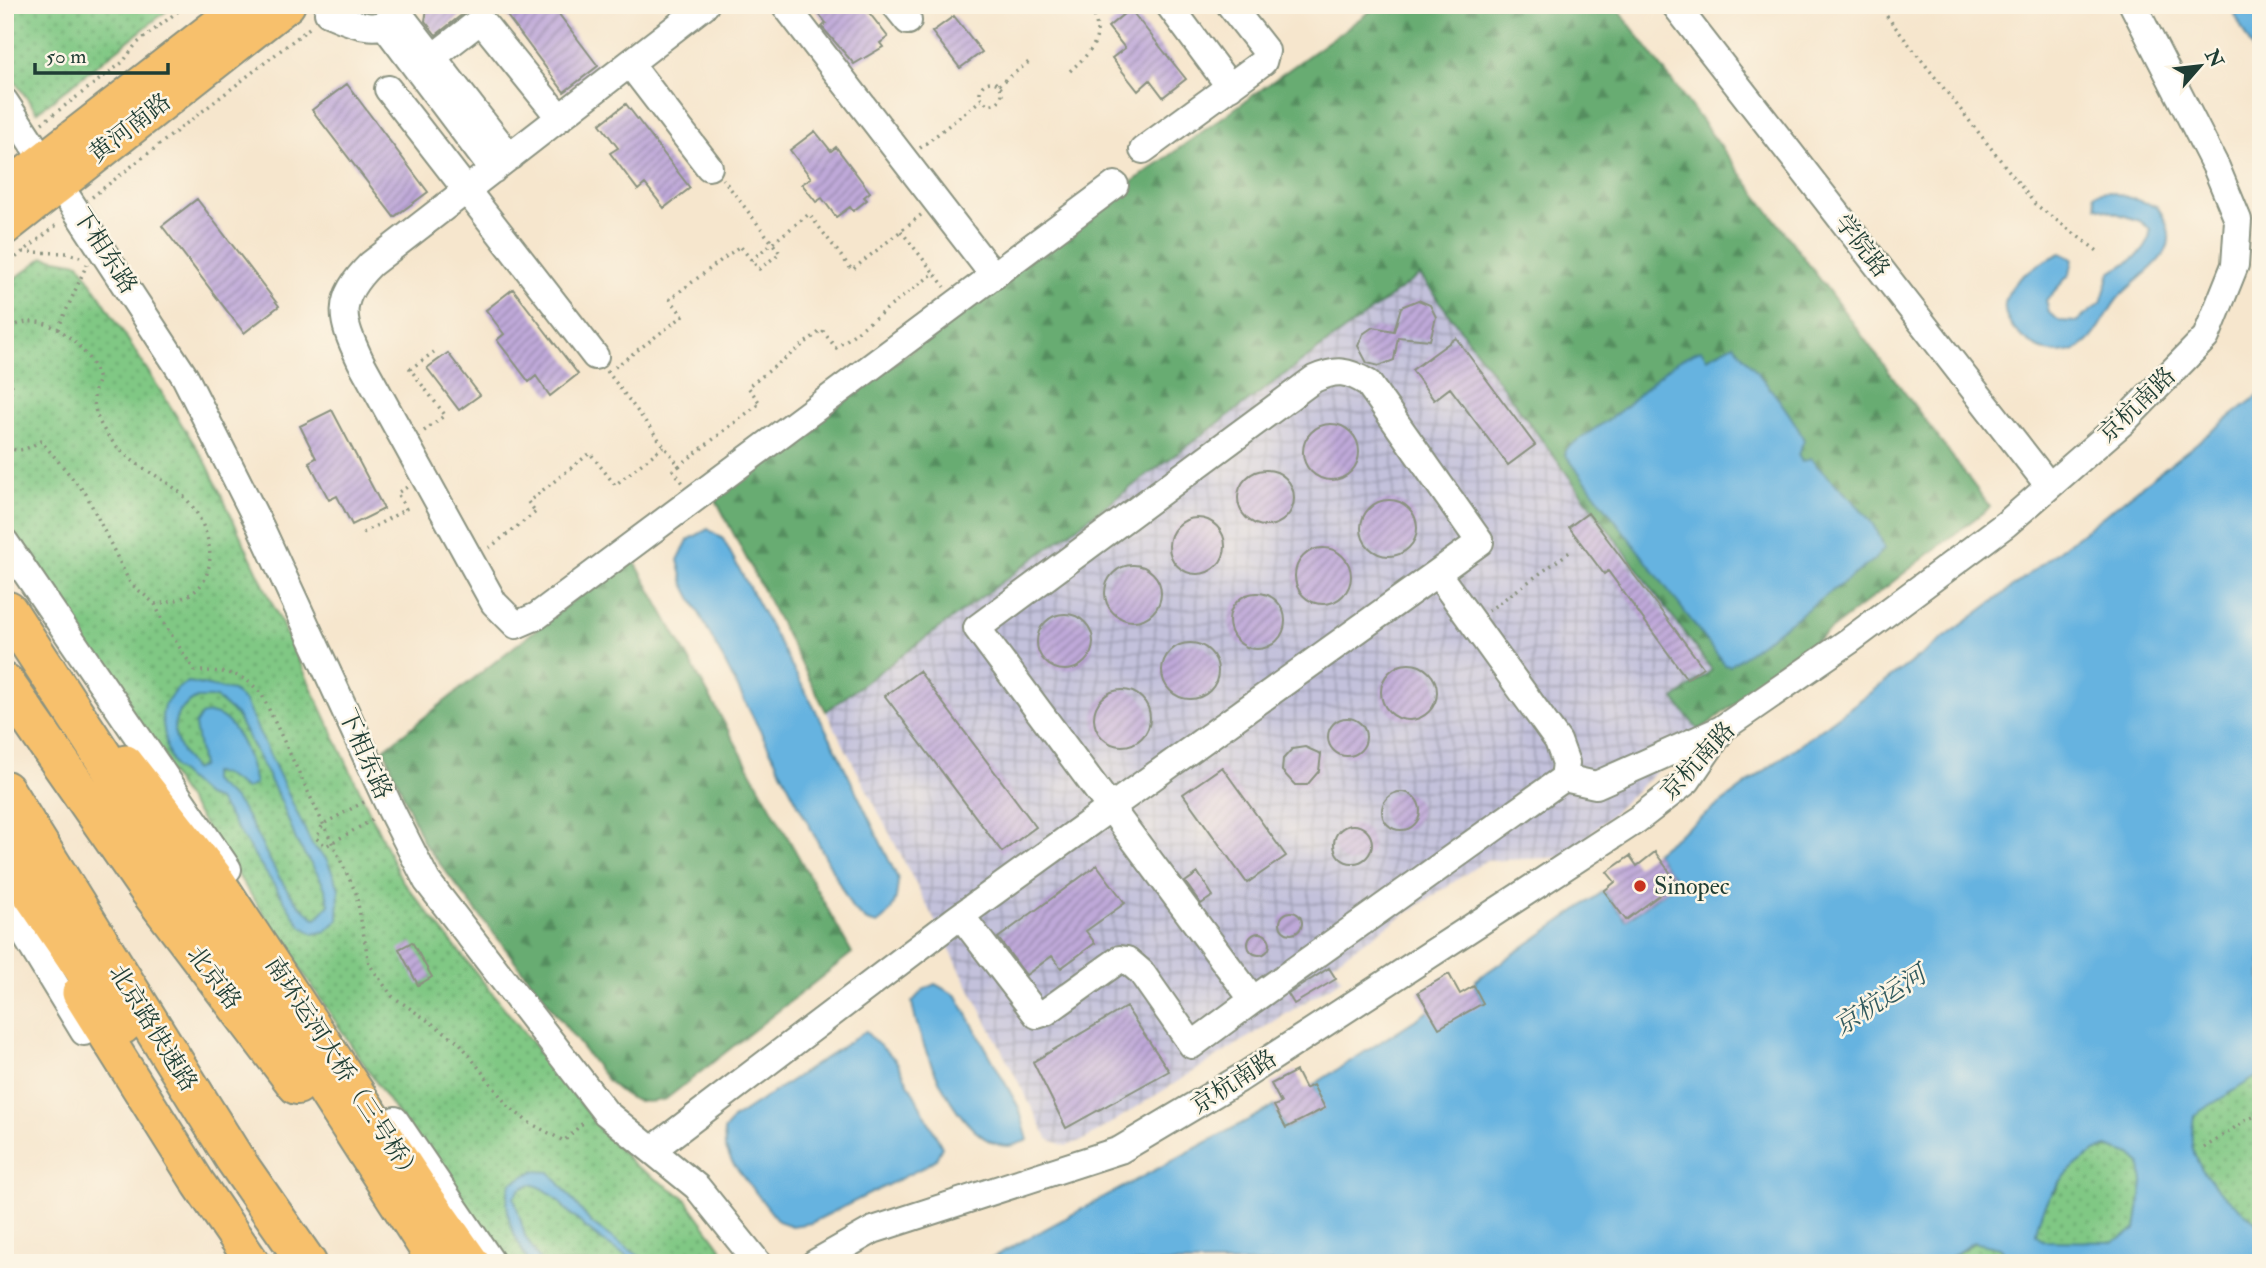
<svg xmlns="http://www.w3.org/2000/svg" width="2266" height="1268" font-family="'IM FELL Double Pica','Noto Serif SC',serif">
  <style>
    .industrial { fill: url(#industrial-grid) }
    .grass { fill: url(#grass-dots); stroke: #50825c; stroke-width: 2 }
    .forest { fill: url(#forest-firs); stroke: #447453; stroke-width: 2 }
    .water { fill: #66b3e0; stroke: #42788a; stroke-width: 2; fill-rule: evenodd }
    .building { fill: url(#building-hatch) }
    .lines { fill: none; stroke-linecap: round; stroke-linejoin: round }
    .minor-casing { stroke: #8a9280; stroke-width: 30 }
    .major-casing { stroke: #8a9280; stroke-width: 37 }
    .highway-casing { stroke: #8a9280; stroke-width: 42 }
    .path { stroke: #8a9280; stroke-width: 3.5; stroke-dasharray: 2 5; stroke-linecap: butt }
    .minor { stroke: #fff; stroke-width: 26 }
    .major { stroke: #f7c06c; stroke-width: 33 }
    .highway { stroke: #f7c06c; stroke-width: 38 }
    .poi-dot { fill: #c8321e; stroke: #fcf5e5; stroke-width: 2.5 }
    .labels { text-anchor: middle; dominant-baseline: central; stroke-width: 5; stroke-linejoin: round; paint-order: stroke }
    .street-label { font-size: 24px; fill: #1f3d34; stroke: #fcf5e5 }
    .poi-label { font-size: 24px; fill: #1f3d34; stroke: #fcf5e5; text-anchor: start }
    .water-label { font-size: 26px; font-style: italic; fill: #315a5f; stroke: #fcf5e5 }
  </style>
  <defs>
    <pattern id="industrial-grid" width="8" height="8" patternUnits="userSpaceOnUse" patternTransform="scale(1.75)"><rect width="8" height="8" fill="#c3c1db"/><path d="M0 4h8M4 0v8" fill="none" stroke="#9e9eb2"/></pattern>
    <pattern id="grass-dots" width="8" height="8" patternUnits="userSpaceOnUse" patternTransform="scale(1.75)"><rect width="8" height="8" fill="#80c884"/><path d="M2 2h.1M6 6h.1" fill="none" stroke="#68a46d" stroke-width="1.8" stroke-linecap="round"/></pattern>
    <pattern id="forest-firs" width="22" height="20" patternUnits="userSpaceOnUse" patternTransform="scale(1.75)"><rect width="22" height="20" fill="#68ac72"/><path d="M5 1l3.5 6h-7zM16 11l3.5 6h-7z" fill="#558d5e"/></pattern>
    <pattern id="building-hatch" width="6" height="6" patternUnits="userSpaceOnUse" patternTransform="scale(1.75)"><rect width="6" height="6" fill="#bfa9d9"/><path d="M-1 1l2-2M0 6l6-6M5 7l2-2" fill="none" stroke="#9b8bb1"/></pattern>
  </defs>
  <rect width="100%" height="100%" fill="#fcf5e5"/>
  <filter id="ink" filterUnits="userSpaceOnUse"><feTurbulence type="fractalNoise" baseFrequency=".0143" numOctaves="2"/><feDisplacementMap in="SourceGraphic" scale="14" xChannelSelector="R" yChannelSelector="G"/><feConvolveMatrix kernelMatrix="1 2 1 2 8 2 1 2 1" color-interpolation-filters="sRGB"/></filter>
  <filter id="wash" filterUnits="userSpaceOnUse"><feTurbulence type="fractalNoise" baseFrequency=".00686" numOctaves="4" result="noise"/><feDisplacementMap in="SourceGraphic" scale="28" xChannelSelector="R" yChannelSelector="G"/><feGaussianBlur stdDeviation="1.57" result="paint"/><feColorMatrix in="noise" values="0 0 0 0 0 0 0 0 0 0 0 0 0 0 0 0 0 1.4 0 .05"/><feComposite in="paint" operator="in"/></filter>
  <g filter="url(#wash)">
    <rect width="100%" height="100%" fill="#f6e6cd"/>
    <!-- industrial -->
    <path class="industrial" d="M1420,275L1712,670L1699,731L1566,857L1485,861L1332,963L1342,979L1084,1140L1066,1146L1048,1139L826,711Z"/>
    <!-- grass -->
    <path class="grass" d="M5,5H174L37,112L5,68Z
      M44,257L79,263L207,464L401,879L601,1129L634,1165L684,1197L732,1263H501L478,1235L5,526V286Z
      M2261,1070V1263H1942L2056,1191C2063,1169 2095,1144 2117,1149Z"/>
    <!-- forest -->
    <path class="forest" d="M1379,5H1615L1990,507L1699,731L1674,699L1712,670L1420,275L826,711L716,500L1128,185Z
      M631,555L852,953L666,1099C638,1106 629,1100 608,1081L423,842L384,749Z"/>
    <!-- water -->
    <path class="water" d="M2230,5H2261V66Z
      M2107,191L2157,206C2165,218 2174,236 2166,250C2156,268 2134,281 2120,296C2101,316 2096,355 2056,353C2044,352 2031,344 2022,337C1979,299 2026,269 2061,253L2073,259L2070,274L2046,300L2049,313L2060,321L2076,322L2101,303L2110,273C2129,261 2151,254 2150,229L2140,221L2097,207L2094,194Z
      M1734,344C1758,375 1787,404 1804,440L1798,455L1802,462L1811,459C1834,487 1875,512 1884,549L1874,560L1730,666L1725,665L1565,454L1567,448C1586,433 1608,422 1626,406C1651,384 1669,361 1701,350L1707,358Z
      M2261,393V1074L2194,1115C2193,1124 2191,1134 2192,1143C2196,1178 2236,1205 2261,1226V1263H2014L2000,1248L1973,1242L1942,1263H982L1274,1106L1286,1128L1324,1108L1313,1085L1429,1011L1483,1003L1474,986L1476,980L1604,891L1626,920L1677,882L1655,852L2002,595ZM2107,1147L2131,1155L2141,1164L2143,1183L2136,1229L2113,1242L2044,1241L2036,1234C2041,1197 2072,1160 2107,1147Z
      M708,529L723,539L831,739L898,879C897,899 895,912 877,924L867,921L852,908L684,584L678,560L688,540Z
      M188,682L233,691L245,702L312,845L327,860L339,888L338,920L326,931L314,934L301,926L218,800L206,796L174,767L167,749L162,717L164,705L177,689ZM197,698H216L237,716L281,801L296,840C308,864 325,876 329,905L316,919C278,893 265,843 240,806C234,797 220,789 212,781V773L223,774L246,789L255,784C250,759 233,704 201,715L195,725L202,766L194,770C174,744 161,717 197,698Z
      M935,984L957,996L1019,1108L1028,1140C1022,1142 1014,1146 1007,1146C958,1143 918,1043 912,1002L923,990Z
      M866,1031C876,1046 886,1048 897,1062L942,1147L936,1159L922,1168L811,1223L792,1226L778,1221L732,1162L725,1147L724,1131L733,1119Z
      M534,1171L550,1172L592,1224L649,1263C628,1263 590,1232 574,1217C558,1203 553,1190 531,1184L520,1189L514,1197L525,1236L541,1263H529C515,1238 500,1212 511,1183Z"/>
    <g id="blocks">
      <!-- building -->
      <path class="building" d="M431,5H482L468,10L436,35L425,21L427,9Z
        M499,5H552L598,66L564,92Z
        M812,5H863L888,37L880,43L883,47L854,64L822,27L826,23Z
        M1130,9L1186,79L1163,97L1150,80L1138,91L1112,58L1125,48L1108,27Z
        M954,16L982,52L960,68L932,32Z
        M347,84L428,192L394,217L312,110Z
        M626,104L690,188L664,208L645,184L638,190L610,153L618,148L600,124Z
        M815,131L831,151L836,147L870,192L864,197L867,200L853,211L850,207L836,217L822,198L816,202L802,184L811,178L790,150Z
        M197,199L279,306L244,333L162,226Z
        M513,289L578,374L550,396L536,376L529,382L497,340L504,334L486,310Z
        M1418,300L1430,305L1436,317L1430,340L1398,337L1394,360L1379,366L1367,363L1358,346L1363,334L1373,327L1394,331L1401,307Z
        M1456,338L1535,445L1508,465L1450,388L1434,400L1412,370Z
        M448,353L480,395L459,410L427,368Z
        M332,410L384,509L352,525L337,496L329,500L309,462L316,458L300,426Z
        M1303 452a28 28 0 1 1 56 0a28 28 0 1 1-56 0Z
        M1238 498a28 28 0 1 1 56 0a28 28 0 1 1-56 0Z
        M1361 528a28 28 0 1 1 56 0a28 28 0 1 1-56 0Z
        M1588,513L1703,667L1687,679L1608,571L1604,574L1569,527Z
        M1169 546a28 28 0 1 1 56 0a28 28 0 1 1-56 0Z
        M1295 576a28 28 0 1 1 56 0a28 28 0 1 1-56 0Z
        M1105 593a28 28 0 1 1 56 0a28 28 0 1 1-56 0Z
        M1229 621a28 28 0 1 1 56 0a28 28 0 1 1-56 0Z
        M1037 642a28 28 0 1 1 56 0a28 28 0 1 1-56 0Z
        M1162 671a28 28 0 1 1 56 0a28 28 0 1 1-56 0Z
        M1381 692a28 28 0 1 1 56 0a28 28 0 1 1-56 0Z
        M919,671L1036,827L1002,852L885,696Z
        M1094 718a28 28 0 1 1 56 0a28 28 0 1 1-56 0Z
        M1328 737a19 19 0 1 1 38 0a19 19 0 1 1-38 0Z
        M1305,747L1321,754L1319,771L1307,785H1295L1282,771L1283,759L1292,749Z
        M1222,767L1286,856L1247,883L1183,794Z
        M1382 811a19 19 0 1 1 38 0a19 19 0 1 1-38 0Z
        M1334 844a19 19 0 1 1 38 0a19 19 0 1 1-38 0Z
        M1655,852L1677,882L1626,920L1604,891L1615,882L1607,872L1630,856L1637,866Z
        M1097,865L1125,903L1086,931L1095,943L1061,968L1052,956L1026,975L998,938Z
        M1198,873L1213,896L1201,904L1185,882Z
        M1280 923a11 11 0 1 1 22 0a11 11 0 1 1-22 0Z
        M1248 944a11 11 0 1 1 22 0a11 11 0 1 1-22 0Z
        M412,942L432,977L418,985L399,949Z
        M1329,968L1336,979L1294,1004L1288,994Z
        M1449,974L1460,994L1474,986L1483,1003L1439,1028L1418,992Z
        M1126,1007L1169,1071L1066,1128L1033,1062Z
        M1296,1071L1305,1089L1313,1085L1325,1108L1286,1128L1274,1106L1281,1103L1271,1084Z"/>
    </g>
  </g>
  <g filter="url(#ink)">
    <use href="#blocks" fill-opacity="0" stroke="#8a9280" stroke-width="2"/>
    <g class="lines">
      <!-- minor casing -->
      <g class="minor-casing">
        <path id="minor" d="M705,5L371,264C335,300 340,318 361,362L494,603L516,625L537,616L1115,185
          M785,5L994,276
          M895,5L908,21
          M1169,5L1230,87
          M1675,5L2049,486
          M397,11L510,157
          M328,13C349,22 381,38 396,14
          M384,25L493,170
          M433,57L477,23L484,24L560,118
          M630,64L709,167
          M388,89L595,356
          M5,102L185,377L261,528L391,810L427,881L606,1113L697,1187L758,1263
          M1143,150L1263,62L1266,51L1230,5
          M5,542L228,869
          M1564,778L1596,785L1722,729
          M5,902L84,1032
          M961,916L1037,1015L1046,1012L1120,959L1127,960L1141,972L1192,1045L1253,1000
          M395,1120L492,1263
          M652,1150L955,920L1099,816L1111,807L1437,573L1480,542L1368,383C1347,370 1337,369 1314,379L977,628L1253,1000L1564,778L1566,763L1558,741L1437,573
          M815,1263L873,1230L1120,1150L1239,1079L1638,819L1687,781L1723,728L1849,641L2006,524L2123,422L2206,337L2235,265L2238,220L2216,167L2133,5"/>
      </g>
      <!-- major casing -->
      <g class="major-casing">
        <path id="major" d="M5,189L242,5
          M5,228L288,5
          M126,762L215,876L427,1198L473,1263
          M79,993L199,1184L253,1263"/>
      </g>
      <!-- highway casing -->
      <g class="highway-casing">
        <path id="highway" d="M8,611L145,821L210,909L438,1263
          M5,683L146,886L297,1085
          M5,790L234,1158L307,1263
          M5,854L122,1025"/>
      </g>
      <!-- path -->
      <path class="path" d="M1878,5L2035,204L2100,253
        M1022,7L1026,5
        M1070,71C1095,48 1105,38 1090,5
        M980 93a11 11 0 1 1 22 0a11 11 0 1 1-22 0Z
        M999,85L1029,62
        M42,123L123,62L136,44L186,5
        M920,148L981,100
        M92,197L312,26
        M901,231L945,287
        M23,252L67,253L80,257
        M751,260L809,214L852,270L922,214
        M5,266L58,224
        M58,329L87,264
        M5,332C39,303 84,341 97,374C100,380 97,383 95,389C91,409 100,427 113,442C143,479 183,476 204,528C209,541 212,556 208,570C202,595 179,601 155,604L130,583L86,494L41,441C28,448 18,455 5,445
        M615,367L683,316L670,299L740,246L759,269L780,253L723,179
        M607,371L679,466L673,470L683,483
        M5,373L11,378L12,390L5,408
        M424,431L445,415L410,369L434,352
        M679,466L760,403L748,387L822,330L836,348L934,273
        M363,533L406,509L397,493L407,487
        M489,548L536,512L528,502L590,453L615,485L664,446
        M155,604L163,622L195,671C224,671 245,671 263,697L356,893L369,964L392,996L459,1042L508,1106L528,1122L564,1141L586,1120
        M1488,611L1571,551
        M364,802L323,824L316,838L326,846L372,820
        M2204,1148L2246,1120L2261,1114"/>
      <!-- minor -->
      <use href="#minor" class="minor"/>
      <!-- major -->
      <use href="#major" class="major"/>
      <!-- highway -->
      <use href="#highway" class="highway"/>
    </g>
  </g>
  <!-- markers -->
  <circle class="poi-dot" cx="1640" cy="886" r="7"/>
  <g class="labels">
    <!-- street labels -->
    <g class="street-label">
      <text transform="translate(130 128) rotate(-38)">黄河南路</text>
      <text transform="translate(1862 246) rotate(52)">学院路</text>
      <text transform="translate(105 251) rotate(57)">下相东路</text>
      <text transform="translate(2137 405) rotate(-44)">京杭南路</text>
      <text transform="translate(365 754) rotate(66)">下相东路</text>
      <text transform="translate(1698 761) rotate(-47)">京杭南路</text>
      <text transform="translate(214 978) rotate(53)">北京路</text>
      <text transform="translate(153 1028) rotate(58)">北京路快速路</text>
      <text transform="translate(343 1070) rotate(57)">南环运河大桥（三号桥）</text>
      <text transform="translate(1234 1082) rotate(-33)">京杭南路</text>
    </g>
    <!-- poi labels -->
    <g class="poi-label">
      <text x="1654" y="886">Sinopec</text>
    </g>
    <!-- water labels -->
    <g class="water-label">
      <text transform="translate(1880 1001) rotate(-33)">京杭运河</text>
    </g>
  </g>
  <!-- margin -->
  <rect width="2266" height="1268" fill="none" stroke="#fcf5e5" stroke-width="28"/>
  <!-- north arrow -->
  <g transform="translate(2200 66) rotate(62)" stroke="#fcf5e5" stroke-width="5" paint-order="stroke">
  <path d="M0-5L12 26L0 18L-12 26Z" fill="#1f3d34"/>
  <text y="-10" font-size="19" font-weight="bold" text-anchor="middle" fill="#1f3d34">N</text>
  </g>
  <!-- scale -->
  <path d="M35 63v10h133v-10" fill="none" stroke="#1f3d34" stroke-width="3.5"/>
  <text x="46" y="63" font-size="21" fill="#1f3d34" stroke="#fcf5e5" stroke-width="5" paint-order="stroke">50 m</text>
</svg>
